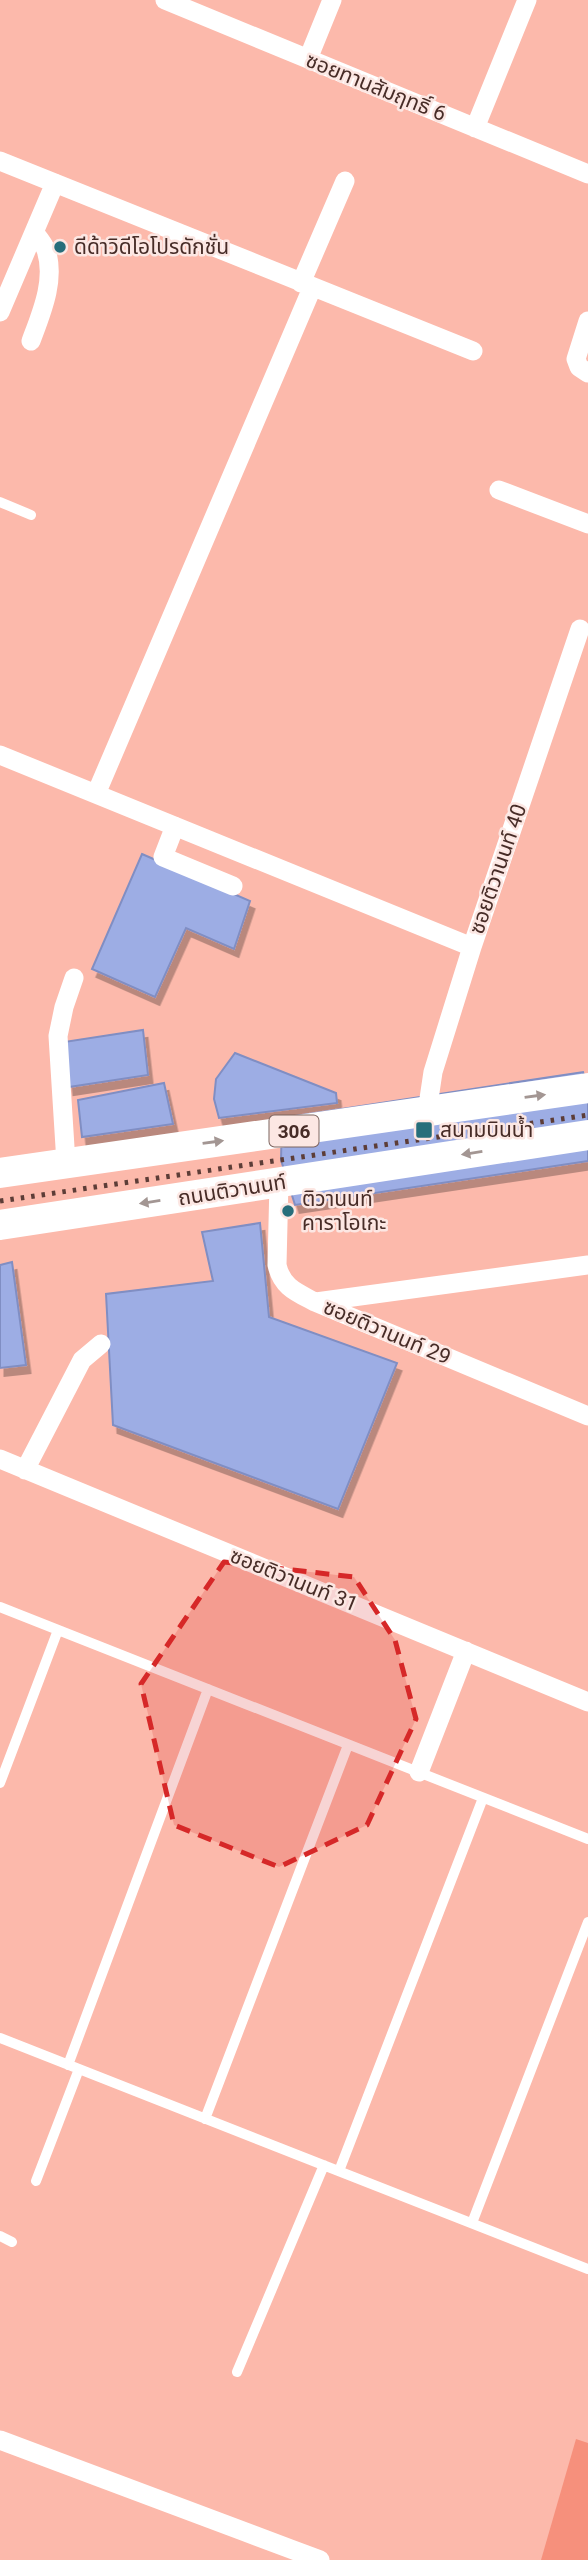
<svg xmlns="http://www.w3.org/2000/svg" width="588" height="2560" font-family="Roboto,'Noto Sans Thai',sans-serif">
  <style>
    .green { fill: #f6907c }
    .building { fill: #9dade4; stroke: #808ec3; stroke-width: 2; filter: url(#shadow) }
    .lines { fill: none; stroke-linecap: round; stroke-linejoin: round }
    .service { stroke: #fff; stroke-width: 10 }
    .minor { stroke: #fff; stroke-width: 19 }
    .primary { stroke: #fff; stroke-width: 30 }
    .rail { stroke: #5d3d37; stroke-width: 5; stroke-dasharray: 3.5 7; stroke-linecap: butt }
    .oneway { fill: #a39693 }
    .marked { fill: #d62828; fill-opacity: 0.2; stroke: #d62828; stroke-width: 5; stroke-dasharray: 14 9; stroke-linejoin: round }
    .poi-dot { fill: #276e7b; stroke: #fce7e3; stroke-width: 2.5 }
    .labels { text-anchor: middle; dominant-baseline: central; stroke-width: 5; stroke-linejoin: round; paint-order: stroke }
    .shield { fill: #fce7e3; stroke: #7d645f; stroke-width: 2 }
    .shield-label { font-size: 19px; font-weight: bold; fill: #472c27 }
    .street-label { font-size: 21px; fill: #472c27; stroke: #fce7e3 }
    .poi-label { font-size: 21px; fill: #472c27; stroke: #fce7e3; text-anchor: start }
  </style>
  <defs>
    <filter id="shadow"><feDropShadow dx="4.5" dy="8" stdDeviation="0" flood-color="#0004"/></filter>
  </defs>
  <rect width="100%" height="100%" fill="#fcb9ab"/>
  <!-- green -->
  <path class="green" d="M576,2439L588,2443V2560H541Z"/>
  <!-- building -->
  <path class="building" d="M142,854L250,901L234,949L186,928L155,997L92,969Z
    M143,1030L148,1075L69,1087L64,1042Z
    M235,1053L336,1093L337,1103L219,1118L214,1099L216,1079Z
    M583,1072L588,1091V1161L295,1205L281,1160L282,1118Z
    M164,1083L173,1124L82,1137L78,1100Z
    M260,1223L269,1317L397,1363L338,1509L113,1425L106,1294L213,1281L202,1232Z
    M12,1262L26,1365L0,1368V1265Z"/>
  <g class="lines">
    <!-- service -->
    <path class="service" d="M0,502L31,515
      M0,1607L588,1839
      M0,1783L58,1630
      M0,2038L588,2269
      M68,2065L208,1689
      M205,2119L348,1745
      M339,2171L483,1798
      M36,2181L79,2069
      M472,2223L588,1922
      M0,2236L12,2242
      M237,2372L324,2165"/>
    <!-- minor -->
    <path class="minor" d="M165,0L588,174
      M308,59L332,0
      M475,128L527,0
      M0,161L473,351
      M301,283L345,181
      M0,312L55,183
      M588,321L576,359L579,367L588,373
      M31,341C41,314 56,280 46,250C44,244 38,237 34,232
      M499,490L588,524
      M0,755L472,947
      M96,794L312,288
      M175,826L163,857L233,886
      M427,1112L433,1072L472,947L580,629
      M66,1163L58,1036L64,1007L74,978
      M279,1182L277,1265C282,1287 296,1292 315,1302L588,1416
      M316,1302L588,1265
      M0,1459L588,1702
      M25,1470L82,1360L101,1344
      M419,1772L466,1651
      M0,2440L320,2560"/>
    <!-- primary -->
    <path class="primary" d="M0,1173L588,1088
      M0,1225L588,1135"/>
    <!-- rail -->
    <path class="rail" d="M0,1201L588,1115"/>
  </g>
  <!-- one-way arrows -->
  <defs><path id="oneway-solid" d="M-6-.8H1V-3.2L6.5 0L1 3.2V.8H-6Z" transform="scale(1.75)"/></defs>
  <g class="oneway">
    <use href="#oneway-solid" transform="translate(535 1096) rotate(-8)"/>
    <use href="#oneway-solid" transform="translate(213 1142) rotate(-8)"/>
    <use href="#oneway-solid" transform="translate(472 1153) rotate(171)"/>
    <use href="#oneway-solid" transform="translate(150 1202) rotate(171)"/>
  </g>
  <!-- marked area -->
  <path class="marked" d="M224,1562L354,1577L395,1640L416,1719L367,1825L279,1867L174,1825L141,1684Z"/>
  <!-- markers -->
  <g class="poi-dot">
    <circle cx="60" cy="247" r="7"/>
    <rect x="415" y="1121" width="18" height="18" rx="3.5"/>
    <circle cx="288" cy="1211" r="7"/>
  </g>
  <g class="labels">
    <!-- shield labels -->
    <rect class="shield" x="269.5" y="1115.5" width="49" height="31" rx="5"/>
    <g class="shield-label">
      <text x="294" y="1131">306</text>
    </g>
    <!-- street labels -->
    <g class="street-label">
      <text transform="translate(376 87) rotate(22)">ซอยทานสัมฤทธิ์ 6</text>
      <text transform="translate(498 869) rotate(-71)">ซอยติวานนท์ 40</text>
      <text transform="translate(232 1190) rotate(-9)">ถนนติวานนท์</text>
      <text transform="translate(387 1332) rotate(23)">ซอยติวานนท์ 29</text>
      <text transform="translate(294 1580) rotate(22)">ซอยติวานนท์ 31</text>
    </g>
    <!-- poi labels -->
    <g class="poi-label">
      <text x="74" y="247">ดีด้าวิดีโอโปรดักชั่น</text>
      <text x="440" y="1130">สนามบินน้ำ</text>
      <text x="302" y="1199">ติวานนท์<tspan x="302" dy="24">คาราโอเกะ</tspan></text>
    </g>
  </g>
</svg>
